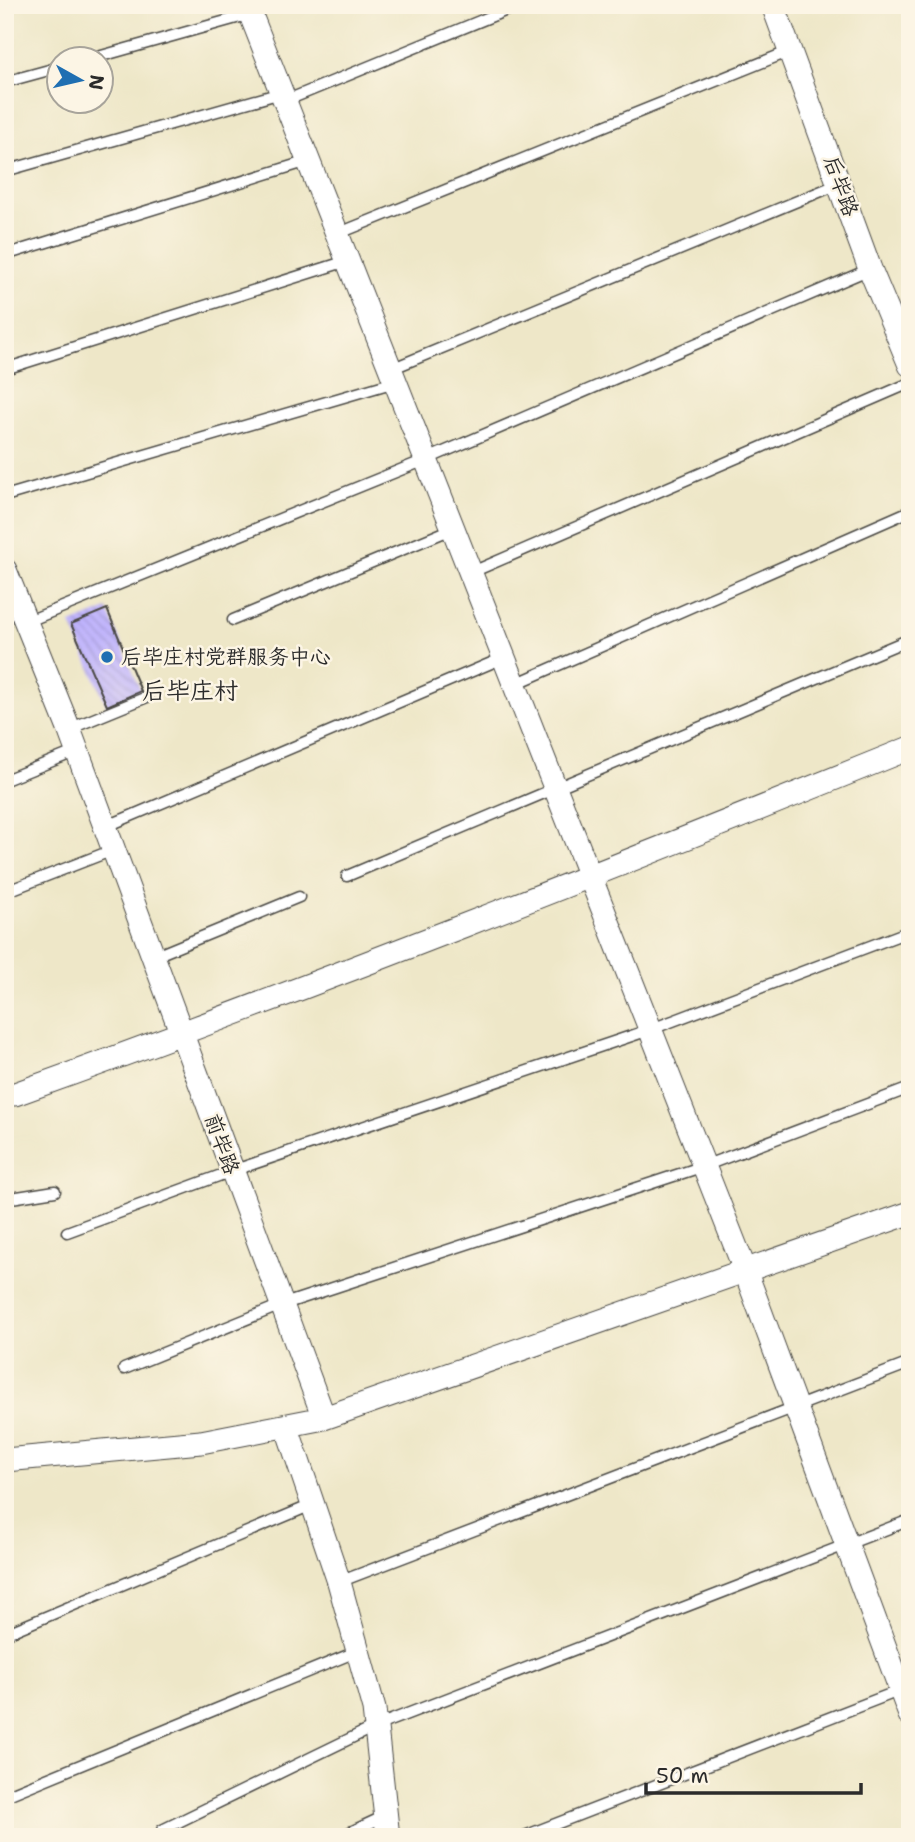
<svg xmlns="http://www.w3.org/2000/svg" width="915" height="1842" font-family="'Shantell Sans','LXGW WenKai TC',sans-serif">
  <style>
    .building { fill: url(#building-back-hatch) }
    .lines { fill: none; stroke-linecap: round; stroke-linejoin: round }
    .lane-casing { stroke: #484743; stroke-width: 13 }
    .street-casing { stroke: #484743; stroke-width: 25 }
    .lane { stroke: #fff; stroke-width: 10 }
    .street { stroke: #fff; stroke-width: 23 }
    .poi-dot { fill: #1f6fb2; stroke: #fcf5e5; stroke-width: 2.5 }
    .labels { text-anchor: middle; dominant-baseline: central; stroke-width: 5; stroke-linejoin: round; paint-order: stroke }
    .street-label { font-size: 21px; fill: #2b2b2b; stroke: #fcf5e5 }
    .poi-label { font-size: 21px; fill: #2b2b2b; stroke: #fcf5e5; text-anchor: start }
    .quarter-label { font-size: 24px; fill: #2b2b2b; stroke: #fcf5e5 }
  </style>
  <defs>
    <pattern id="building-back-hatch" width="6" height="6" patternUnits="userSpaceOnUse" patternTransform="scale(1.75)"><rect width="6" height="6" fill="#bfb3fd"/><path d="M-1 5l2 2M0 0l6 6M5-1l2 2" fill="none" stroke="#a49ad9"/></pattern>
  </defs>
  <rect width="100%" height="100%" fill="#fcf5e5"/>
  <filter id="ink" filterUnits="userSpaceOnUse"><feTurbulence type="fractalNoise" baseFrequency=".0143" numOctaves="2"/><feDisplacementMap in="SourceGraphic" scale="14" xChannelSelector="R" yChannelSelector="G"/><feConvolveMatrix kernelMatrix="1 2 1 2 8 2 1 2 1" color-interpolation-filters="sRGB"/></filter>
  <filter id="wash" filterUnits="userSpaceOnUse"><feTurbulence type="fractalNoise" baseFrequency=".00686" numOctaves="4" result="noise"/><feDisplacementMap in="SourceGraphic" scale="28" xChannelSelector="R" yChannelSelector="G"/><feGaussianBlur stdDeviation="1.57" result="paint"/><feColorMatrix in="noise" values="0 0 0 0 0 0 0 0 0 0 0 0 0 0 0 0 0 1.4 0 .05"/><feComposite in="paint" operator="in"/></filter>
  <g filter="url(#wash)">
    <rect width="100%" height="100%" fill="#eee7c8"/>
    <g id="blocks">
      <!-- building -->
      <path class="building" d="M107,609L141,691L107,706L71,624Z"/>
    </g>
  </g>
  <g filter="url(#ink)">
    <use href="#blocks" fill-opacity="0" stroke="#484743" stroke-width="2"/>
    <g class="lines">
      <!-- lane casing -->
      <g class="lane-casing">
        <path id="lane" d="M87,60L251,14
          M5,82L60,67
          M285,101L519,5
          M5,171L281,93
          M337,234L790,51
          M5,255L308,161
          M5,369L347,261
          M391,369L841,183
          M5,496L395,382
          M470,573L910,383
          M233,620L452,529
          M26,622L425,460L870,269
          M513,685L910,511
          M69,729L147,697
          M5,780L77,751
          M105,827L503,658
          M347,876L910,639
          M5,892L113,850
          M153,957L299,897
          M5,1199L55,1191
          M67,1232L232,1171L649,1030L910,931
          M124,1369L281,1305L704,1166L910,1088
          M339,1582L910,1363
          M5,1634L314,1504
          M5,1796L358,1651
          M162,1830L376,1726L910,1520
          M340,1837L385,1816
          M522,1837L901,1690"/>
      </g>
      <!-- street casing -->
      <g class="street-casing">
        <path id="street" d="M247,5L745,1270L910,1715
          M773,5L870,269L910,365
          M5,570L69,729L324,1418
          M15,1094C316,986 613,868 910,748
          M287,1428L339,1582L374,1709L388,1837
          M5,1460L201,1442L324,1418L910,1213"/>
      </g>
      <!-- lane -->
      <use href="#lane" class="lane"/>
      <!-- street -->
      <use href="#street" class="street"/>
    </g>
  </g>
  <!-- markers -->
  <circle class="poi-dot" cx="107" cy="657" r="7"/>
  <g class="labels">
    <!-- street labels -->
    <g class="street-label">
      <text transform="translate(841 186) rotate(70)">后毕路</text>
      <text transform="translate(222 1144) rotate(70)">前毕路</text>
    </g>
    <!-- poi labels -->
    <g class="poi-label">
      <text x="121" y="657">后毕庄村党群服务中心</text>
    </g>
    <!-- quarter labels -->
    <g class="quarter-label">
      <text x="190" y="691">后毕庄村</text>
    </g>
  </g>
  <!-- margin -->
  <rect width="915" height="1842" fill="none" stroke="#fcf5e5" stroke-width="28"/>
  <!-- north arrow -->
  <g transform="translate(80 80) rotate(98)"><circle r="33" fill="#fcf5e5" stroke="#a8a49b" stroke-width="2"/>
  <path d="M0-5L12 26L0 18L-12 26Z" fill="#1f6fb2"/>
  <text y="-10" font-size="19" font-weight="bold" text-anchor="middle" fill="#2b2b2b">N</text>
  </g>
  <!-- scale -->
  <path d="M646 1783v10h215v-10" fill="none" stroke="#2b2b2b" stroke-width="3.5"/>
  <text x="656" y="1783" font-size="21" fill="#2b2b2b" stroke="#fcf5e5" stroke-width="5" paint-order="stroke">50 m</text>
</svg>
